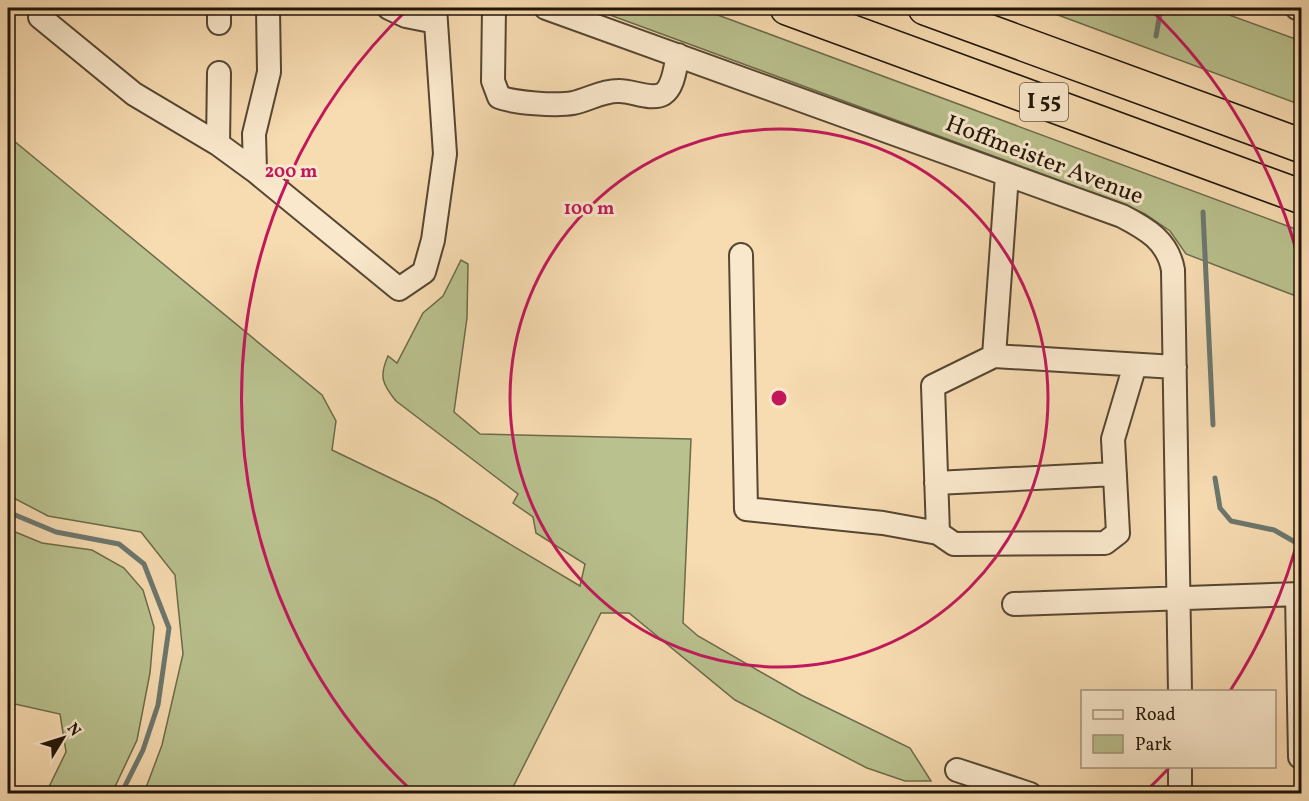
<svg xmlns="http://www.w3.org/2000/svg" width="1309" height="801" font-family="Vollkorn,serif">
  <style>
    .green { fill: #b9c18e; stroke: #6c6b4a; stroke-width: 1.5 }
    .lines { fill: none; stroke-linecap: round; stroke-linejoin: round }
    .stream { stroke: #6c776e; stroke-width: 5 }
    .minor-casing { stroke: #564632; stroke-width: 26 }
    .highway-casing { stroke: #201507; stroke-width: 36 }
    .minor { stroke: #fae8cc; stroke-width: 22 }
    .highway { stroke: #f7dbb1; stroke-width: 33 }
    .ring { fill: none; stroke: #c2185b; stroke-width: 3 }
    .labels { text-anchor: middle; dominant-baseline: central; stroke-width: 6; stroke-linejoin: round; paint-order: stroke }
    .shield { fill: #fae8cc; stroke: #615442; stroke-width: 1.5 }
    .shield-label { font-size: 22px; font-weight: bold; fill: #201507 }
    .street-label { font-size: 24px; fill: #201507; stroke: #fae8cc }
    .centre { fill: #c2185b; stroke: #fae8cc; stroke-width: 3 }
    .ring-label { font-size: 18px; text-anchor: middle; font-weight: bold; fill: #c2185b; stroke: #fae8cc; stroke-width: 6; stroke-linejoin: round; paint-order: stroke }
  </style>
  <rect width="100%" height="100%" fill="#f7dbb1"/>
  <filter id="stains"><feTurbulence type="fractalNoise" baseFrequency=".00333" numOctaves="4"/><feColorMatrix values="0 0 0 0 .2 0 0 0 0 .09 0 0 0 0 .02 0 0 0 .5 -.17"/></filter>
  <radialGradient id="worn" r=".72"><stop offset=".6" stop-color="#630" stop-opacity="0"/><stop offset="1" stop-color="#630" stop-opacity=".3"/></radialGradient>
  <!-- green -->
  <path class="green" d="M591,8H699L1301,231V298L1186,254L1170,231L1145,214L1121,203Z
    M1039,8H1158L1176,15L1182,8H1210L1301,41V105Z
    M8,136L322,395L336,421L332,450L436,500L580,586L585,564L536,533L533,517L513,503L518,494L396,401C382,384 379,376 388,356L397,363L423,313L443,296L461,260L468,264L467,318L454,412L480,434L691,439L683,623L698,636L801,695L910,748L931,781H905L867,768L735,700L629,613H601L510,793H144L162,745L183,654L175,575L141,532L48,516L8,495Z
    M8,529L42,543L92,550L124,568L143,590L154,627L150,673L137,740L112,793H46L66,752L60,714L15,704L8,710Z"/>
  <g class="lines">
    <!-- stream -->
    <path class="stream" d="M1156,36L1161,8
      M1203,212L1213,425
      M1215,478L1220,508L1231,521L1274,530L1302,546
      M8,512L56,532L119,544L144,564L169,628L158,705L143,750L121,794"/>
    <!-- minor casing -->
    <g class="minor-casing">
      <path id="minor" d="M268,8L269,72L254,134L255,171L399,289L424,272L433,240L445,154L435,8
        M389,8L406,16L436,22
        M494,8L493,81L499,97C514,103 556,106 573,103C588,100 601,91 618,91C631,90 651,101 663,94C674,87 675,67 678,55
        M546,8L1122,216C1147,229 1168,241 1173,270L1180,692
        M1297,8H1302
        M40,17L134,94L218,144
        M219,23V8
        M219,73L218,144L255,171
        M1007,175L994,356L1175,367
        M741,255L746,509L883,523L938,533
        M994,356L933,386L938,533L954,544L1105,543L1118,533L1113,439L1135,365
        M936,483L1115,474
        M1297,594L1300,757
        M1014,604L1302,594
        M957,770L1030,794
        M1180,794V766"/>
    </g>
    <!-- highway casing -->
    <g class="highway-casing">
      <path id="highway" d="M787,8L1302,197
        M925,8L1302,146"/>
    </g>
    <!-- minor -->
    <use href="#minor" class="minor"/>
    <!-- highway -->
    <use href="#highway" class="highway"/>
  </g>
  <!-- distance rings -->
  <g class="ring">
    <circle cx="779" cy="398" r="269"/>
    <path d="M1301 528A538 538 0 0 1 1230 691M1169 768A538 538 0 0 1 1146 791M412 791A538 538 0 0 1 409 8M1149 8A538 538 0 0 1 1301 268"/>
  </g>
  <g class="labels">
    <!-- shield labels -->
    <rect class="shield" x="1020" y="83" width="48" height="38" rx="4.5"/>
    <g class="shield-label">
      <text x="1044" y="102">I 55</text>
    </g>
    <!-- street labels -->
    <g class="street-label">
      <text transform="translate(1044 161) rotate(21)">Hoffmeister Avenue</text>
    </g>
  </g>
  <circle cx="779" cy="398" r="9" class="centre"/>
  <g class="ring-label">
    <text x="291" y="177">200 m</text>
    <text x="589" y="214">100 m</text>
  </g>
  <!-- margin -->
  <rect width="1309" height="801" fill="none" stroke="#f7dbb1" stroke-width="30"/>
  <rect x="9" y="9" width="1291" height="783" fill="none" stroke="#201507" stroke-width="3"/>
  <rect x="15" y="15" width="1279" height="771" fill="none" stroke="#201507" stroke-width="1.5"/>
  <!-- legend -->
  <rect x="1081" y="690" width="195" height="78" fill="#fae8cc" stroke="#a3947d" stroke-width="1.5"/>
  <rect x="1093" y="710" width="30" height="9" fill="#fae8cc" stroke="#a3947d" stroke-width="1.5"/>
  <text x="1135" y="720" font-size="18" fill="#201507">Road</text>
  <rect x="1093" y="735" width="30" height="18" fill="#b9c18e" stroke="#a3947d" stroke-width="1.5"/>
  <text x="1135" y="750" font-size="18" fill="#201507">Park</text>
  <!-- north arrow -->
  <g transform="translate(63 738) rotate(52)" stroke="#fae8cc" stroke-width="4.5" paint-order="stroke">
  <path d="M0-4.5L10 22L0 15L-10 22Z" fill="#201507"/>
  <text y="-9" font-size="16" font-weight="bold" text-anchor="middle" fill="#201507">N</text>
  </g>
  <rect width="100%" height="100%" filter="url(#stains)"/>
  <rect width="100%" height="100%" fill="url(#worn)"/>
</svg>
